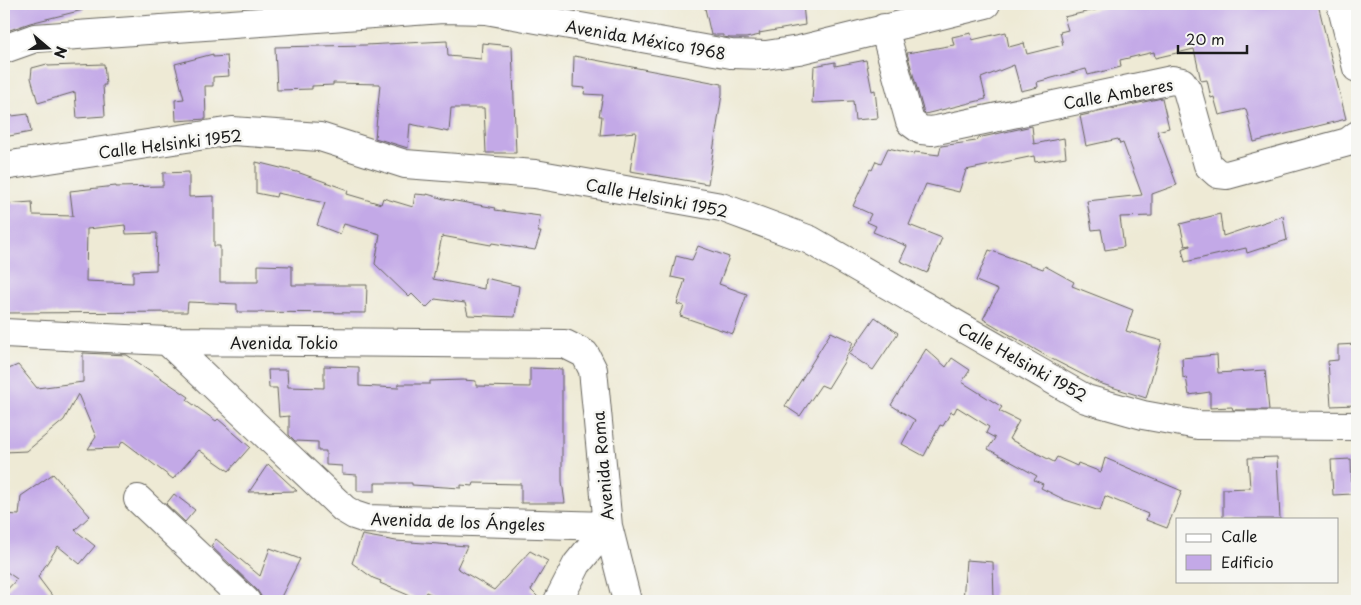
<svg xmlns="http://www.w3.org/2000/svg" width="1361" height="605" font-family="'Playpen Sans',sans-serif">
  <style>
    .building { fill: #c3a9e7; fill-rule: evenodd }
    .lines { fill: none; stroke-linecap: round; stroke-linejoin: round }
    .minor-casing { stroke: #66645d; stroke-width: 30 }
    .minor { stroke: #fff; stroke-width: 28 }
    .labels { text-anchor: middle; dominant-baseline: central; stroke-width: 5; stroke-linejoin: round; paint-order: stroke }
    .street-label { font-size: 16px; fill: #1c1c1c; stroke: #f6f6f2 }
  </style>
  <rect width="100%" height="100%" fill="#f6f6f2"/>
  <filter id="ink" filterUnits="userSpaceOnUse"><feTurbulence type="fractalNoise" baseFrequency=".02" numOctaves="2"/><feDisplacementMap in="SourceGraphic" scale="10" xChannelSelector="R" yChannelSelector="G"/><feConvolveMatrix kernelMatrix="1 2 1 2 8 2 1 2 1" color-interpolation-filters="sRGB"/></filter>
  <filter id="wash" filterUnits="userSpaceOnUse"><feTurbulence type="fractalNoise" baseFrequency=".0096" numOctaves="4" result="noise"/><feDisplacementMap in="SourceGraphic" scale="20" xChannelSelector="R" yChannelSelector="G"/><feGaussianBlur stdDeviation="1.12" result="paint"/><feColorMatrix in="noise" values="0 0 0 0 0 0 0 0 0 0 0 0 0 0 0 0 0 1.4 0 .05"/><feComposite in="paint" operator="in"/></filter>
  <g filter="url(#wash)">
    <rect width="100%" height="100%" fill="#eeead5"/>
    <g id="blocks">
      <!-- building -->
      <path class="building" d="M4,4H82L83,10L30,23L4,32Z
        M704,4H803L805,25L759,33L760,35L746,38H730L723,37V35H711Z
        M1107,4H1318L1346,119L1254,142L1246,109L1219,115L1214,97L1211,98L1207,80L1201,81L1194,49L1155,58L1154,52L1120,60L1121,67L1088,75L1086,69L1037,82L1038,87L1021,91L1014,65L981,78L986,99L925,114L924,113L907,53L954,45L952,37L971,33L972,40L1006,32L1009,47L1024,43L1027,54L1063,45L1060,32L1068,30L1064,17L1108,7Z
        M447,41L448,56L481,59L482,43L512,46L516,153H486L484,108H451L449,132L410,124L408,148L375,138L380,84L333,83V85L312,86V89L277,90L275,47L365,45Z
        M213,54V57L227,56L229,76L213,77V86H205L206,119L176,121L175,100L184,99L175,64Z
        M574,56L722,84V94L708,184L630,171L636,132L600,135L602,116H599L603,95L584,94L585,88L573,87Z
        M866,60L872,91L875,90L878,118L855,120L853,101L812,103L814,66L835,62V66Z
        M47,64L48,66L104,64L106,85H103L105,116L77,118L75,92L38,103L31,78L32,68Z
        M1162,98L1169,128L1157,131L1177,185L1152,194V216L1120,217L1124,247L1105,250L1101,229L1092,230L1087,201L1142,195L1123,143L1120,144L1118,139L1086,146L1080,116Z
        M28,114L31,132L4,137V117Z
        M1032,126L1034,144L1064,138L1066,157L1035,162L1034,156L966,170L959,192L926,184L909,225L942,238L927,273L900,261L907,246L873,232L876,226L867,222L871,214L853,206L870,169L872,170L876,161L881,163L888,148L914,154L915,152L939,155L941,146L976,141L978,138Z
        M256,162L297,172L348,190L347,194L381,204L383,198L413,207L415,194L427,195V194L444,199L496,208L495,210L540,216L538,232H541L535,250L492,243L491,245L442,236L433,279L484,289L485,278L519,286L515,317L468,315L465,303L435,299L426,308L412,294L409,297L375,264L380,234L344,224L340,234L317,225L325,203L277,193L276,197L256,193Z
        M189,172V197L214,196V246H220V282H258V265L292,266V285H367L366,313L237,312V304L188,302L187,312L4,313V204L32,202L33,215L73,216L70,191L116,186V187L163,186V173ZM125,225L126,234L157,233L156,270L133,271V283L86,281L87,229Z
        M1220,214L1223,236L1283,216L1287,240L1247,253L1246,248L1185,262L1182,249L1190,246V245L1185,246L1180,224Z
        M698,246L729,257L719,284L747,294L733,334L680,316L684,306L677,304L685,280L671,277L676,256L692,260Z
        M989,250L1043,269L1045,266L1074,282L1072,286L1133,310L1126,331L1162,341L1146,398L1099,383L1048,357L983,319L998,290L976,281Z
        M875,317L898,333L873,370L849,354Z
        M831,332L853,342L844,362L828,388L821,385L800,416L785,406Z
        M1357,344V369H1354L1356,402H1355V405L1331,406L1328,361L1338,360V345Z
        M926,349L946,367L952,358L970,370L962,382L1002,407L999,411L1019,421L1009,439L1054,462L1057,457L1077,466L1078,463L1101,472L1105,458L1182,491L1167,528L1146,520L1148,514L1105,496L1100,511L1065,500L1041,488L1043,484L1034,480L1037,476L988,449L995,438L986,433L989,427L957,407L954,413L951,412L943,426L940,425L924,456L902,444L915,420L891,405Z
        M83,353L127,355L189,397L187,400L216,421L218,419L250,447L229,471L199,450L173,479L123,441L118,448L88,449L96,437L78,394L64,420L27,451L4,452V371L18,365L37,388L83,382Z
        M1217,355L1218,373L1265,370L1269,410H1233L1232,407L1210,408V392L1189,395L1186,377L1183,378L1182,358Z
        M324,366L359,367V386L398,388V384H430V381L463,380L476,381V386L530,387V368L562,369V481L565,503H521V484L474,483L473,486L461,485V488L412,485V483H375V491H357V475L342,474V466L326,465V451H318V442L295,441L289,435V416L279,417L277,388H269L268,370H287L288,387L324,388Z
        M1277,457L1280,519H1223V489L1250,488L1248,458Z
        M1351,459L1352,494L1333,495L1331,460Z
        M268,464L297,491L249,492Z
        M53,474L90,516L75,530L95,546L80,564L58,546L38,577L56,601H4V593L17,579L4,570V514L19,515L21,496Z
        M174,494L195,510L185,522L166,504Z
        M362,535L396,541L467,546L457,568L494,590L530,551L548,561L531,590L542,601H446L426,592L422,601L380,583L381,581L373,578L352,563Z
        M216,539L260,576L270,548L300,559L279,601H261V596L257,590L211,546Z
        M966,560L993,562L994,601H963Z"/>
    </g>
  </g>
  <g filter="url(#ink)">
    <use href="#blocks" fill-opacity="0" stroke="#66645d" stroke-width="1"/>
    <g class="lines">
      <!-- minor casing -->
      <g class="minor-casing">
        <path id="minor" d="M1341,4L1357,68
          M884,28L910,122L921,130L932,131L1172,80L1182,82L1187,90L1208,165L1218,174L1227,175L1348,142L1357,135
          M4,49L35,38L443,9L486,10L731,54L766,55L799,50L986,4
          M4,166L232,131L320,137L405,164L535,174L721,207L810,240L1086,399L1143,415L1198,425L1357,426
          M4,333L167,341L565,344L585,354L593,370L608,526L627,601
          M167,341L344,509L354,515L366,519L608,526
          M138,499L246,601
          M558,601L577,564L608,526"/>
      </g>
      <!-- minor -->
      <use href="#minor" class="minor"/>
    </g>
  </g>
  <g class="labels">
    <!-- street labels -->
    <g class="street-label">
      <text transform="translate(646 39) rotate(10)">Avenida México 1968</text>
      <text transform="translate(1118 93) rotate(-10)">Calle Amberes</text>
      <text transform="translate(170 143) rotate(-7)">Calle Helsinki 1952</text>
      <text transform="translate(657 197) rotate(11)">Calle Helsinki 1952</text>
      <text x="284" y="342">Avenida Tokio</text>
      <text transform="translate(1023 361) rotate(29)">Calle Helsinki 1952</text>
      <text transform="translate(602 466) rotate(-95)">Avenida Roma</text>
      <text transform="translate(458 521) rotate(2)">Avenida de los Ángeles</text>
    </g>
  </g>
  <!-- margin -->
  <rect width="1361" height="605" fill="none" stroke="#f6f6f2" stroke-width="20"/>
  <!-- legend -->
  <rect x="1176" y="518" width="162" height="65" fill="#f6f6f2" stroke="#9f9f9c"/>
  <rect x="1186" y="534" width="25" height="8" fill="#ffffff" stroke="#9f9f9c"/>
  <text x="1221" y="542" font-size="15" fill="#1c1c1c">Calle</text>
  <rect x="1186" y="555" width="25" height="15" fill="#c3a9e7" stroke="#9f9f9c"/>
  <text x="1221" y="568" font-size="15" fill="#1c1c1c">Edificio</text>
  <!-- north arrow -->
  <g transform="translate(48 48) rotate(109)" stroke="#f6f6f2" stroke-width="4" paint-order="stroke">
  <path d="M0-4L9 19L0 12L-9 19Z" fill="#1c1c1c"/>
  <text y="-8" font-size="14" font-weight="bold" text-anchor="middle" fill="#1c1c1c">N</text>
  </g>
  <!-- scale -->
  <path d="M1178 45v8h69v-8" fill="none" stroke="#1c1c1c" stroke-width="2.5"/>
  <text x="1186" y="45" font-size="15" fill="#1c1c1c" stroke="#f6f6f2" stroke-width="4" paint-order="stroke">20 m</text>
</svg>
